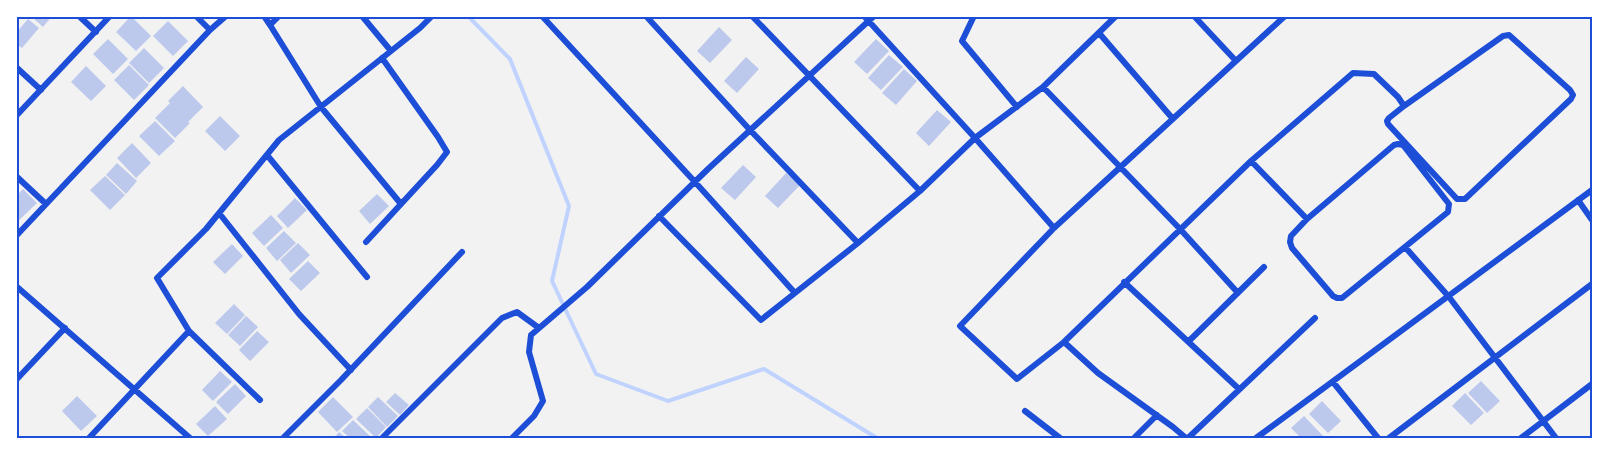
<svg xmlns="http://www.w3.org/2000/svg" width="1609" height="455" font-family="'Noto Sans',sans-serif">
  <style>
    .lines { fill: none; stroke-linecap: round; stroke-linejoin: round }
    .stream { stroke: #bfd3fe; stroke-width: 4 }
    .building { fill: #bdc9ec }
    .minor { stroke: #1d4ed8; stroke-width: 6 }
    .neatline { fill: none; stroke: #1d4ed8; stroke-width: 2 }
  </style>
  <rect width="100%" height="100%" fill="#f2f2f2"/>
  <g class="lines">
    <!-- stream -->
    <path class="stream" d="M468,16L510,59L569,206L552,281L596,374L668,401L764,369L877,438"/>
  </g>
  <!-- building -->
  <path class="building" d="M34,16H52L43,27L33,18Z
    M131,16L151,36L136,51L116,32Z
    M28,19L39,28L22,48L16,44V33Z
    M168,21L188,41L173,56L153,36Z
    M719,27L732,40L710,63L697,51Z
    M108,39L128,59L113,74L93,54Z
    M876,39L889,51L867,74L854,62Z
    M144,48L164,68L149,83L129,63Z
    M889,55L903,67L881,90L868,78Z
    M746,57L759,69L737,93L724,81Z
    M129,65L149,85L134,100L114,80Z
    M86,66L106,86L91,101L71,82Z
    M904,69L917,81L896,105L882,93Z
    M183,86L203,107L188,122L190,123L175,138L155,118L170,103L168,101Z
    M937,110L951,122L929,146L916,133Z
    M220,116L240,136L225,151L205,131Z
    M155,121L175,141L159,156L139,136Z
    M132,143L151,163L136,178L117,158Z
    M117,163L137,181L126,194L106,175Z
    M743,165L756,177L735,200L721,188Z
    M786,173L800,185L778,208L765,196Z
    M105,176L125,195L110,210L90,190Z
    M23,189L37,203L16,223V196Z
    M377,194L389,206L370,224L359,211Z
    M295,198L307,210L288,228L277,216Z
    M271,215L283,228L264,246L252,233Z
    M284,231L296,243L277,261L266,248Z
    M298,243L310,255L291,273L280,260Z
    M232,244L243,256L225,274L213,262Z
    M308,261L320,273L301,291L289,279Z
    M234,304L245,315L227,334L215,323Z
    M246,316L258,327L240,346L228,335Z
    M257,331L269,342L250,361L239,350Z
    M220,371L232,382L213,401L202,390Z
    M1481,381L1500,401L1487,413L1468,393Z
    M235,384L246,396L228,414L216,402Z
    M395,393L409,405L400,415L386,402Z
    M1465,393L1484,413L1471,425L1452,406Z
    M77,396L97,416L81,431L62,411Z
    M333,397L353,417L337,432L318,412Z
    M378,397L398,416L387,427L368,407Z
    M1322,401L1341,421L1328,433L1309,414Z
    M215,406L227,419L208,436L196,424Z
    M367,408L386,427L376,438L356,419Z
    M1304,416L1323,436L1320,438H1301L1291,428Z
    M353,420L372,438H350L342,431Z
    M339,432L346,438H334Z"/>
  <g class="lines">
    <!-- minor -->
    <path class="minor" d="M79,16L96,32
      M196,16L210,30
      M264,16L270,25L279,16
      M362,16L391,51
      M542,16L695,182L795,293L858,243L920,191L975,138L1043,87L1116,16
      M646,16L750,130L858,243
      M752,16L920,191
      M864,16L975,138L1054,228
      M974,16L962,41L1017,107
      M1194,16L1236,61
      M270,25L321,107L401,204
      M1099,33L1173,119
      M1509,35L1570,90L1573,95L1571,99L1465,199H1457L1388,124L1387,121L1389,118L1404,106L1503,36Z
      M16,67L41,90
      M1043,87L1180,229L1238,293
      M16,116L110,16
      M1398,144L1403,145L1449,204L1448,212L1342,298H1337L1333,296L1292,248L1290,242L1291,236L1307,219L1394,145Z
      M267,155L367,277
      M1251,161L1307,219
      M16,176L46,204
      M1578,200L1592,220
      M219,213L299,314L351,370
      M659,216L761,320L795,293
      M16,236L210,30L226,16
      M366,242L437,165L447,152L438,137L382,58
      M1405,247L1449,297L1556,438
      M1124,282L1239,389
      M16,286L190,438
      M189,331L260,400
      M1189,341L1264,267
      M1064,342L1017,379L960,326L1054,228L1285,16
      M16,380L65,328
      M1333,382L1378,438
      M1025,411L1060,438
      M89,438L189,331L157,278L206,229L279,140L420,28L432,16
      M283,438L341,380L462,252
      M382,438L502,318L517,312L539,328
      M512,438L534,416L543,401L529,352L531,335L587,287L708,169L874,16
      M1134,438L1157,415
      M1186,438L1173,427L1098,373L1064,342L1251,161L1353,73L1374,74L1398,97L1404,106
      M1188,438L1315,318
      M1256,438L1592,190
      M1389,438L1592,284
      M1521,438L1592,384"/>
  </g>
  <!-- border -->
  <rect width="1609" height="455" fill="none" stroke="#ffffff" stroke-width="36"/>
  <rect x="18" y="18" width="1573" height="419" class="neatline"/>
</svg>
